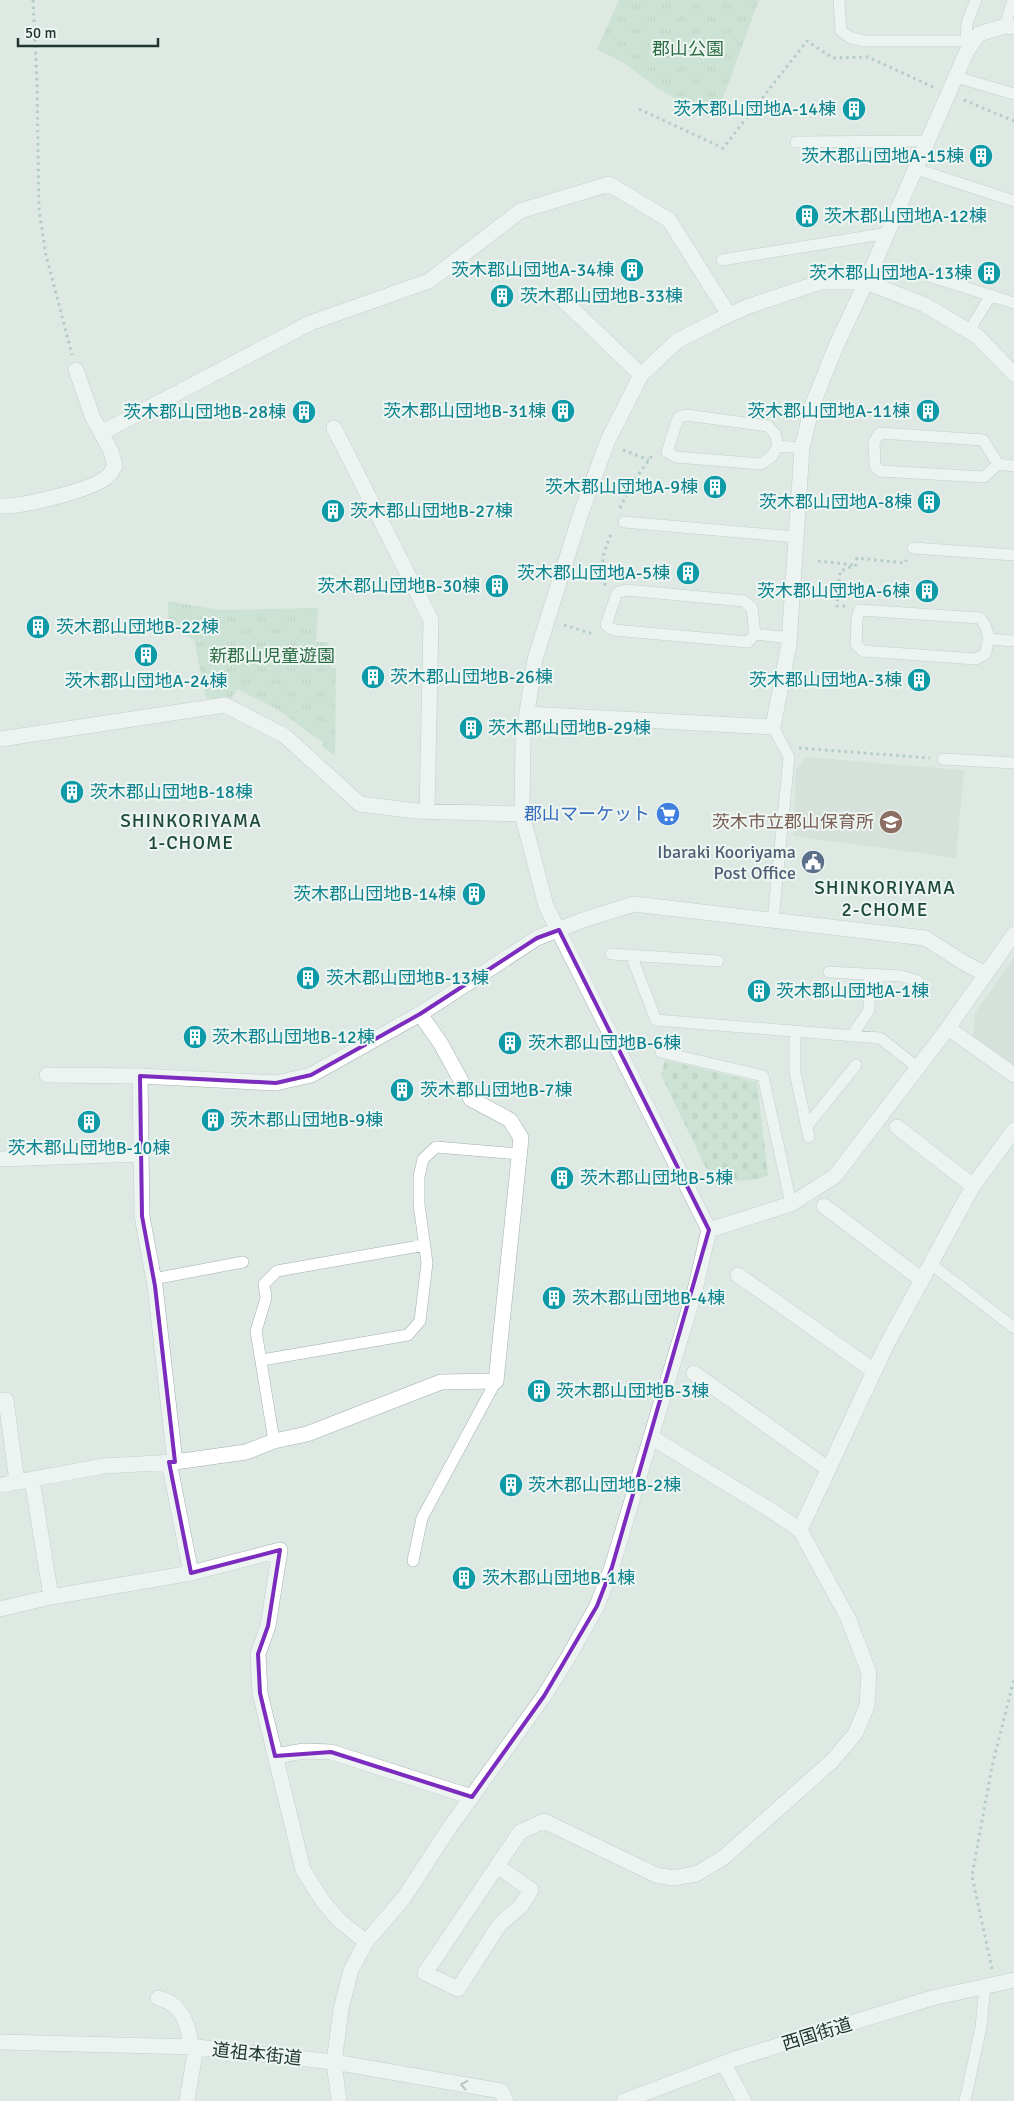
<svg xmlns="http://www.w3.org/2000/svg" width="1014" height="2101" font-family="Signika,'Noto Sans JP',sans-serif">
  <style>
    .built { fill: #ccd8d3 }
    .cemetery { fill: url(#cemetery-stones) }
    .park { fill: url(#park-tufts) }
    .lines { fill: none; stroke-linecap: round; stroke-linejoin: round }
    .service-casing { stroke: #a1b0ab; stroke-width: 12 }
    .minor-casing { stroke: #a1b0ab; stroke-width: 16 }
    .tertiary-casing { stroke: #a1b0ab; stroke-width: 16 }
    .path { stroke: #7fab9e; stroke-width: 3; stroke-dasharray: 2.5 4; stroke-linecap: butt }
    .service { stroke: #fff; stroke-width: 11 }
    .minor { stroke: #fff; stroke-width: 15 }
    .tertiary { stroke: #fff; stroke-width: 15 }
    .oneway { stroke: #909b98 }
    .marked { fill: none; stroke: #7b2cbf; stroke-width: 4; stroke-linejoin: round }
    .labels { text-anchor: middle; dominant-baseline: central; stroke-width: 4; stroke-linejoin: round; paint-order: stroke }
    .park-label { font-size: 18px; fill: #2d6c46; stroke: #eef6f2 }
    .culture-label { font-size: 18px; fill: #0d838f; stroke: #eef6f2; text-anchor: start }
    .shop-label { font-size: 18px; fill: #366cbe; stroke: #eef6f2; text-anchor: end }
    .education-label { font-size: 18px; fill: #785e54; stroke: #eef6f2; text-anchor: end }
    .service-label { font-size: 18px; fill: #4e5e75; stroke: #eef6f2; text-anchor: end }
    .street-label { font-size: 18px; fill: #203731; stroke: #eef6f2 }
    .neighbourhood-label { font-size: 19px; letter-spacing: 1px; fill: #1d483e; stroke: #eef6f2 }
  </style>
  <defs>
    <pattern id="cemetery-stones" width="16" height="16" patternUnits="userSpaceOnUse" patternTransform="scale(1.25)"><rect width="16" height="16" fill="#b7d9c1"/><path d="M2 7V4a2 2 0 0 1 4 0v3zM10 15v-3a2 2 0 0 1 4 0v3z" fill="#9dbba6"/></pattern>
    <pattern id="park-tufts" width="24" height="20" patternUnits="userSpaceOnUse" patternTransform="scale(1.25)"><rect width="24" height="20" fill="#b7d9c1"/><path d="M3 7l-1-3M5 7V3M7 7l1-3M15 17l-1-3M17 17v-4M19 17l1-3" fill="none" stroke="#9dbba6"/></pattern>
  </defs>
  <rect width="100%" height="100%" fill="#dee9e4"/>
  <!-- built -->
  <path class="built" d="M805,757L964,770L956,858L793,836L796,769Z
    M1014,957V1069L973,1040L975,1013Z"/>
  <!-- cemetery -->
  <path class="cemetery" d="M665,1060L757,1082L768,1176C743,1183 731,1184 707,1170L661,1075Z"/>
  <!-- park -->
  <path class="park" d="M619,0H759L719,109L708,118L656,87L625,64L597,49Z
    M168,601L219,610L318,608L316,642H328L331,667L336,668L335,756L322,746L324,743L275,708L237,689L230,701L206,698L194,640L168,625Z"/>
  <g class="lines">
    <!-- service casing -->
    <g class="service-casing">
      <path id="service" d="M839,0L841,31L851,38L865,41H974
        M1005,26L1013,0
        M966,41L967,23L976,0
        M956,77L1014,94
        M796,142L928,141
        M916,169L1014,201
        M722,260L888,233
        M929,276L1014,303
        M969,331L991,295
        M778,446L775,434L768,426L686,415L678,418L667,452L676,457L761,464L772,456L778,446L802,448
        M998,464L983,440L880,433L874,442L875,466L880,471L984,477L998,464L1014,466
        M624,522L796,537
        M913,548L1014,555
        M859,610L980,618C990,631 990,639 985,654L976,659L863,651L856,644L857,620Z
        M755,634L752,608L744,601L626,590L617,593L606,625L614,630L748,642L755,634L790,638
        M990,639L1014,641
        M773,727L789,757L773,920
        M943,759L1014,763
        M611,954L718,961
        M631,955L656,1020L880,1038L917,1067
        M829,972L901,976L918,981
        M795,1032V1073L809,1137
        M852,1036L869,1010V974
        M661,1052L763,1076L791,1204
        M807,1126L856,1065
        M931,1264L1014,1328
        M153,1279L243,1262
        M262,1360L408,1335L420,1321L427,1263L419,1204V1177L423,1159L436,1147L519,1154
        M274,1441L256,1331L266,1298L264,1284L277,1271L425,1245
        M413,1561L422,1518L496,1381
        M965,2101L981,2027L985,1986"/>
    </g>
    <!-- minor casing -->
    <g class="minor-casing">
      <path id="minor" d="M557,294L641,375
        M334,428L431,620L427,811
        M101,433L310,323L429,281L520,211L609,184L669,220L729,315
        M0,506C21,507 95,490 109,475C111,473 113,469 115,466L111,451L93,418L76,370
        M527,714L773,727L789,644L802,448L812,406L836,346L866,282L967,51L979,34L1005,26L1014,27
        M0,739L225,705L285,736L360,804L416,811L522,814
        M948,1028L1014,1075
        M47,1075L140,1076L142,1216L155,1286L175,1462
        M897,1127L973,1186
        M0,1159L141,1154
        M824,1206L922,1280
        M738,1275L874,1371
        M694,1373L828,1469
        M0,1401L6,1400L17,1482
        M169,1462L191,1573
        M32,1479L51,1597
        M0,1485L104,1466L175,1462L246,1452L274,1441L307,1434L441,1382L496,1381L521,1138L510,1120L471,1099L441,1044L420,1014
        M800,1530L886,1346L973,1186L1014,1130
        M0,1609L51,1597L191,1573L280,1550L268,1626L258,1654L260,1693L303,1870L324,1903L340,1921L366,1942
        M275,1756L304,1751L331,1752L472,1797
        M497,1866L531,1890L521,1906L500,1924L458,1989L425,1973L520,1832L544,1821L656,1875L673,1878L696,1874L723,1858L832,1761L855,1734L867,1706L869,1673L848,1618L800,1530L772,1511L651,1437
        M158,1998C182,2003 189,2025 191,2047
        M0,2042L196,2047L334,2062L501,2091L506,2101
        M724,2064L744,2101
        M187,2101L196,2047
        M624,2101L735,2059L932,1998L1014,1980"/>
    </g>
    <!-- tertiary casing -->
    <g class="tertiary-casing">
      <path id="tertiary" d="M140,1076L276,1083L311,1075L420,1014L537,938L583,920L634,904L925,938L966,964L986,974
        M709,1230L791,1204L835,1176L948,1028L1014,934
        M339,2101L334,2062L341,2009L351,1970L366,1942L403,1899L450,1827L544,1696L569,1656L597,1606L612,1567L695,1290L709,1230L546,906L522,814L523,739L535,659L581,513L608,440L641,375L677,341L718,320L749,306L821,282H866L925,305L977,336L1014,374"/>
    </g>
    <!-- path -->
    <path class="path" d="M33,0L37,84L39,210L46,255L72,355
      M964,100L1014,121
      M639,109L723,148L807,41L833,58L868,57L935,88
      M623,450L649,460
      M620,508L631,485L651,457L654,456
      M818,561L856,565
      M606,585L600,580L604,553L612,531
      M845,606H837L840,571L856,565L857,558L905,563L906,560
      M564,625L593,634L595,633
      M799,748L930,758
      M992,1969L972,1876L992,1766L1014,1679"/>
    <!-- service -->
    <use href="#service" class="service"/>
    <!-- minor -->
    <use href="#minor" class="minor"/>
    <!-- tertiary -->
    <use href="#tertiary" class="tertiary"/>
  </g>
  <!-- one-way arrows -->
  <defs><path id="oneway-chevron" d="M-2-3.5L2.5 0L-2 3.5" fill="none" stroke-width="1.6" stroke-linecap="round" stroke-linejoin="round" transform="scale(1.25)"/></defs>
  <use class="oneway" href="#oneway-chevron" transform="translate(464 2085) rotate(-170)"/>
  <!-- marked area -->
  <path d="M0 0H1014V2101H0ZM559,930L709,1230L612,1567L597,1606L544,1696L472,1797L331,1752L275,1756L260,1693L258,1654L268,1626L280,1550L191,1573L169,1462H175L155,1286L142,1216L140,1076L276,1083L311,1075L420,1014L537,938Z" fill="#dee9e4" fill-opacity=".55" fill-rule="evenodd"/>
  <path class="marked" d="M559,930L709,1230L612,1567L597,1606L544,1696L472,1797L331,1752L275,1756L260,1693L258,1654L268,1626L280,1550L191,1573L169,1462H175L155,1286L142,1216L140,1076L276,1083L311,1075L420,1014L537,938Z"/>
  <!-- icons -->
  <defs>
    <g id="building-disc" transform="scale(1.25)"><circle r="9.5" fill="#0f9aa8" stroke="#eef6f2"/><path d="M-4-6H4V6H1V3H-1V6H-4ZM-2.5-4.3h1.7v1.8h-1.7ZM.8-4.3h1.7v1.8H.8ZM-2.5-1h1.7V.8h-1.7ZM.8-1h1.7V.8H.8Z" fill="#fff"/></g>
    <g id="supermarket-disc" transform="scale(1.25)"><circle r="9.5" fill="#3f7fe0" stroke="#eef6f2"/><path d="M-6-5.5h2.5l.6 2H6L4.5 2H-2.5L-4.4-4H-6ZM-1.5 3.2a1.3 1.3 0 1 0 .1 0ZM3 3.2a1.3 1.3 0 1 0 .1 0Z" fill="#fff"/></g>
    <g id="school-disc" transform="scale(1.25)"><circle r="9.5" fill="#8d6e63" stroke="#eef6f2"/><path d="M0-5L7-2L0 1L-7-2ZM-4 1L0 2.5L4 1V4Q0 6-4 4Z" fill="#fff"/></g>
    <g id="civic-disc" transform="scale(1.25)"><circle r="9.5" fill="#5c6f8a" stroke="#eef6f2"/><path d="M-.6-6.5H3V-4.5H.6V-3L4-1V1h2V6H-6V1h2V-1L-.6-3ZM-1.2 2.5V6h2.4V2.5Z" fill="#fff"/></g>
  </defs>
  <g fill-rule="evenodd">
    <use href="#building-disc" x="854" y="109"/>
    <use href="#building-disc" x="981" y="156"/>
    <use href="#building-disc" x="807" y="216"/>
    <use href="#building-disc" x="632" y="270"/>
    <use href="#building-disc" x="989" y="273"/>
    <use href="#building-disc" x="502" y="296"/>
    <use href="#building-disc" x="563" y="411"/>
    <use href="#building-disc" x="928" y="411"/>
    <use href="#building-disc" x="304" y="412"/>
    <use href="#building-disc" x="715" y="487"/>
    <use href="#building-disc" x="929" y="502"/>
    <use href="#building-disc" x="333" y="511"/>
    <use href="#building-disc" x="688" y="573"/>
    <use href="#building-disc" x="497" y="586"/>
    <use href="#building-disc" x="927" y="591"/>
    <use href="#building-disc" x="38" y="627"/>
    <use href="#building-disc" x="146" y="655"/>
    <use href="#building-disc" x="373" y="677"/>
    <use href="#building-disc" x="919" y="680"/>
    <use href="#building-disc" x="471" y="728"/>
    <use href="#building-disc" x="72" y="792"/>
    <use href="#supermarket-disc" x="668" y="814"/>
    <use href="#school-disc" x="891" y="822"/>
    <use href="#civic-disc" x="813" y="862"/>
    <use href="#building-disc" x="474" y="894"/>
    <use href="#building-disc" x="308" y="978"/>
    <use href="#building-disc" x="759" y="991"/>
    <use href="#building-disc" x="195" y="1037"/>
    <use href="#building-disc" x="510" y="1043"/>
    <use href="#building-disc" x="402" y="1090"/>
    <use href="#building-disc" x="213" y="1120"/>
    <use href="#building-disc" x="89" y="1122"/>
    <use href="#building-disc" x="562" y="1178"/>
    <use href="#building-disc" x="554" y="1298"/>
    <use href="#building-disc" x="539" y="1391"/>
    <use href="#building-disc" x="511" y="1485"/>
    <use href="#building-disc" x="464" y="1578"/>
  </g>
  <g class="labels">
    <!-- park labels -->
    <g class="park-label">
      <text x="688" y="49">郡山公園</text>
      <text x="272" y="656">新郡山児童遊園</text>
    </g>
    <!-- culture labels -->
    <g class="culture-label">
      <text x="836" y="109" text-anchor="end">茨木郡山団地A-14棟</text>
      <text x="964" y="156" text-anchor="end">茨木郡山団地A-15棟</text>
      <text x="824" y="216">茨木郡山団地A-12棟</text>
      <text x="614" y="270" text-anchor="end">茨木郡山団地A-34棟</text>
      <text x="972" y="273" text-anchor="end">茨木郡山団地A-13棟</text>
      <text x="520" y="296">茨木郡山団地B-33棟</text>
      <text x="546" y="411" text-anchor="end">茨木郡山団地B-31棟</text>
      <text x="910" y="411" text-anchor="end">茨木郡山団地A-11棟</text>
      <text x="286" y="412" text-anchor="end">茨木郡山団地B-28棟</text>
      <text x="698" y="487" text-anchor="end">茨木郡山団地A-9棟</text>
      <text x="912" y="502" text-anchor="end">茨木郡山団地A-8棟</text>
      <text x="350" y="511">茨木郡山団地B-27棟</text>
      <text x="670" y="573" text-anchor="end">茨木郡山団地A-5棟</text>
      <text x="480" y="586" text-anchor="end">茨木郡山団地B-30棟</text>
      <text x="910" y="591" text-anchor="end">茨木郡山団地A-6棟</text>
      <text x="56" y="627">茨木郡山団地B-22棟</text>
      <text x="390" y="677">茨木郡山団地B-26棟</text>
      <text x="902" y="680" text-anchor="end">茨木郡山団地A-3棟</text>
      <text x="146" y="681" text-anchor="middle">茨木郡山団地A-24棟</text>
      <text x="488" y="728">茨木郡山団地B-29棟</text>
      <text x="90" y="792">茨木郡山団地B-18棟</text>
      <text x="456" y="894" text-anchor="end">茨木郡山団地B-14棟</text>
      <text x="326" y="978">茨木郡山団地B-13棟</text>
      <text x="776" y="991">茨木郡山団地A-1棟</text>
      <text x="212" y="1037">茨木郡山団地B-12棟</text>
      <text x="528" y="1043">茨木郡山団地B-6棟</text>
      <text x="420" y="1090">茨木郡山団地B-7棟</text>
      <text x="230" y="1120">茨木郡山団地B-9棟</text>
      <text x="89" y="1148" text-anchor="middle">茨木郡山団地B-10棟</text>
      <text x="580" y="1178">茨木郡山団地B-5棟</text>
      <text x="572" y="1298">茨木郡山団地B-4棟</text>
      <text x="556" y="1391">茨木郡山団地B-3棟</text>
      <text x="528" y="1485">茨木郡山団地B-2棟</text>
      <text x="482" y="1578">茨木郡山団地B-1棟</text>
    </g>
    <!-- shop labels -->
    <g class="shop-label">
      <text x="650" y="814">郡山マーケット</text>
    </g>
    <!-- education labels -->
    <g class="education-label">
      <text x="874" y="822">茨木市立郡山保育所</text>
    </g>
    <!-- service labels -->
    <g class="service-label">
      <text x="796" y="852">Ibaraki Kooriyama<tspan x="796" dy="21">Post Office</tspan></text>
    </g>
    <!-- street labels -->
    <g class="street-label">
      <text transform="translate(817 2034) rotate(-17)">西国街道</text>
      <text transform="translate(257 2054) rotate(6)">道祖本街道</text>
    </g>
    <!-- neighbourhood labels -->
    <g class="neighbourhood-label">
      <text x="191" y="821">SHINKORIYAMA<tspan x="191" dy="22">1-CHOME</tspan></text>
      <text x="885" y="888">SHINKORIYAMA<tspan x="885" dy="22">2-CHOME</tspan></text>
    </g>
  </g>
  <!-- scale -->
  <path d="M18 38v8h140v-8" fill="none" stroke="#203731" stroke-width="2.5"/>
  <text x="25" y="38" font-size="15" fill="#203731" stroke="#eef6f2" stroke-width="4" paint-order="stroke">50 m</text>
</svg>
